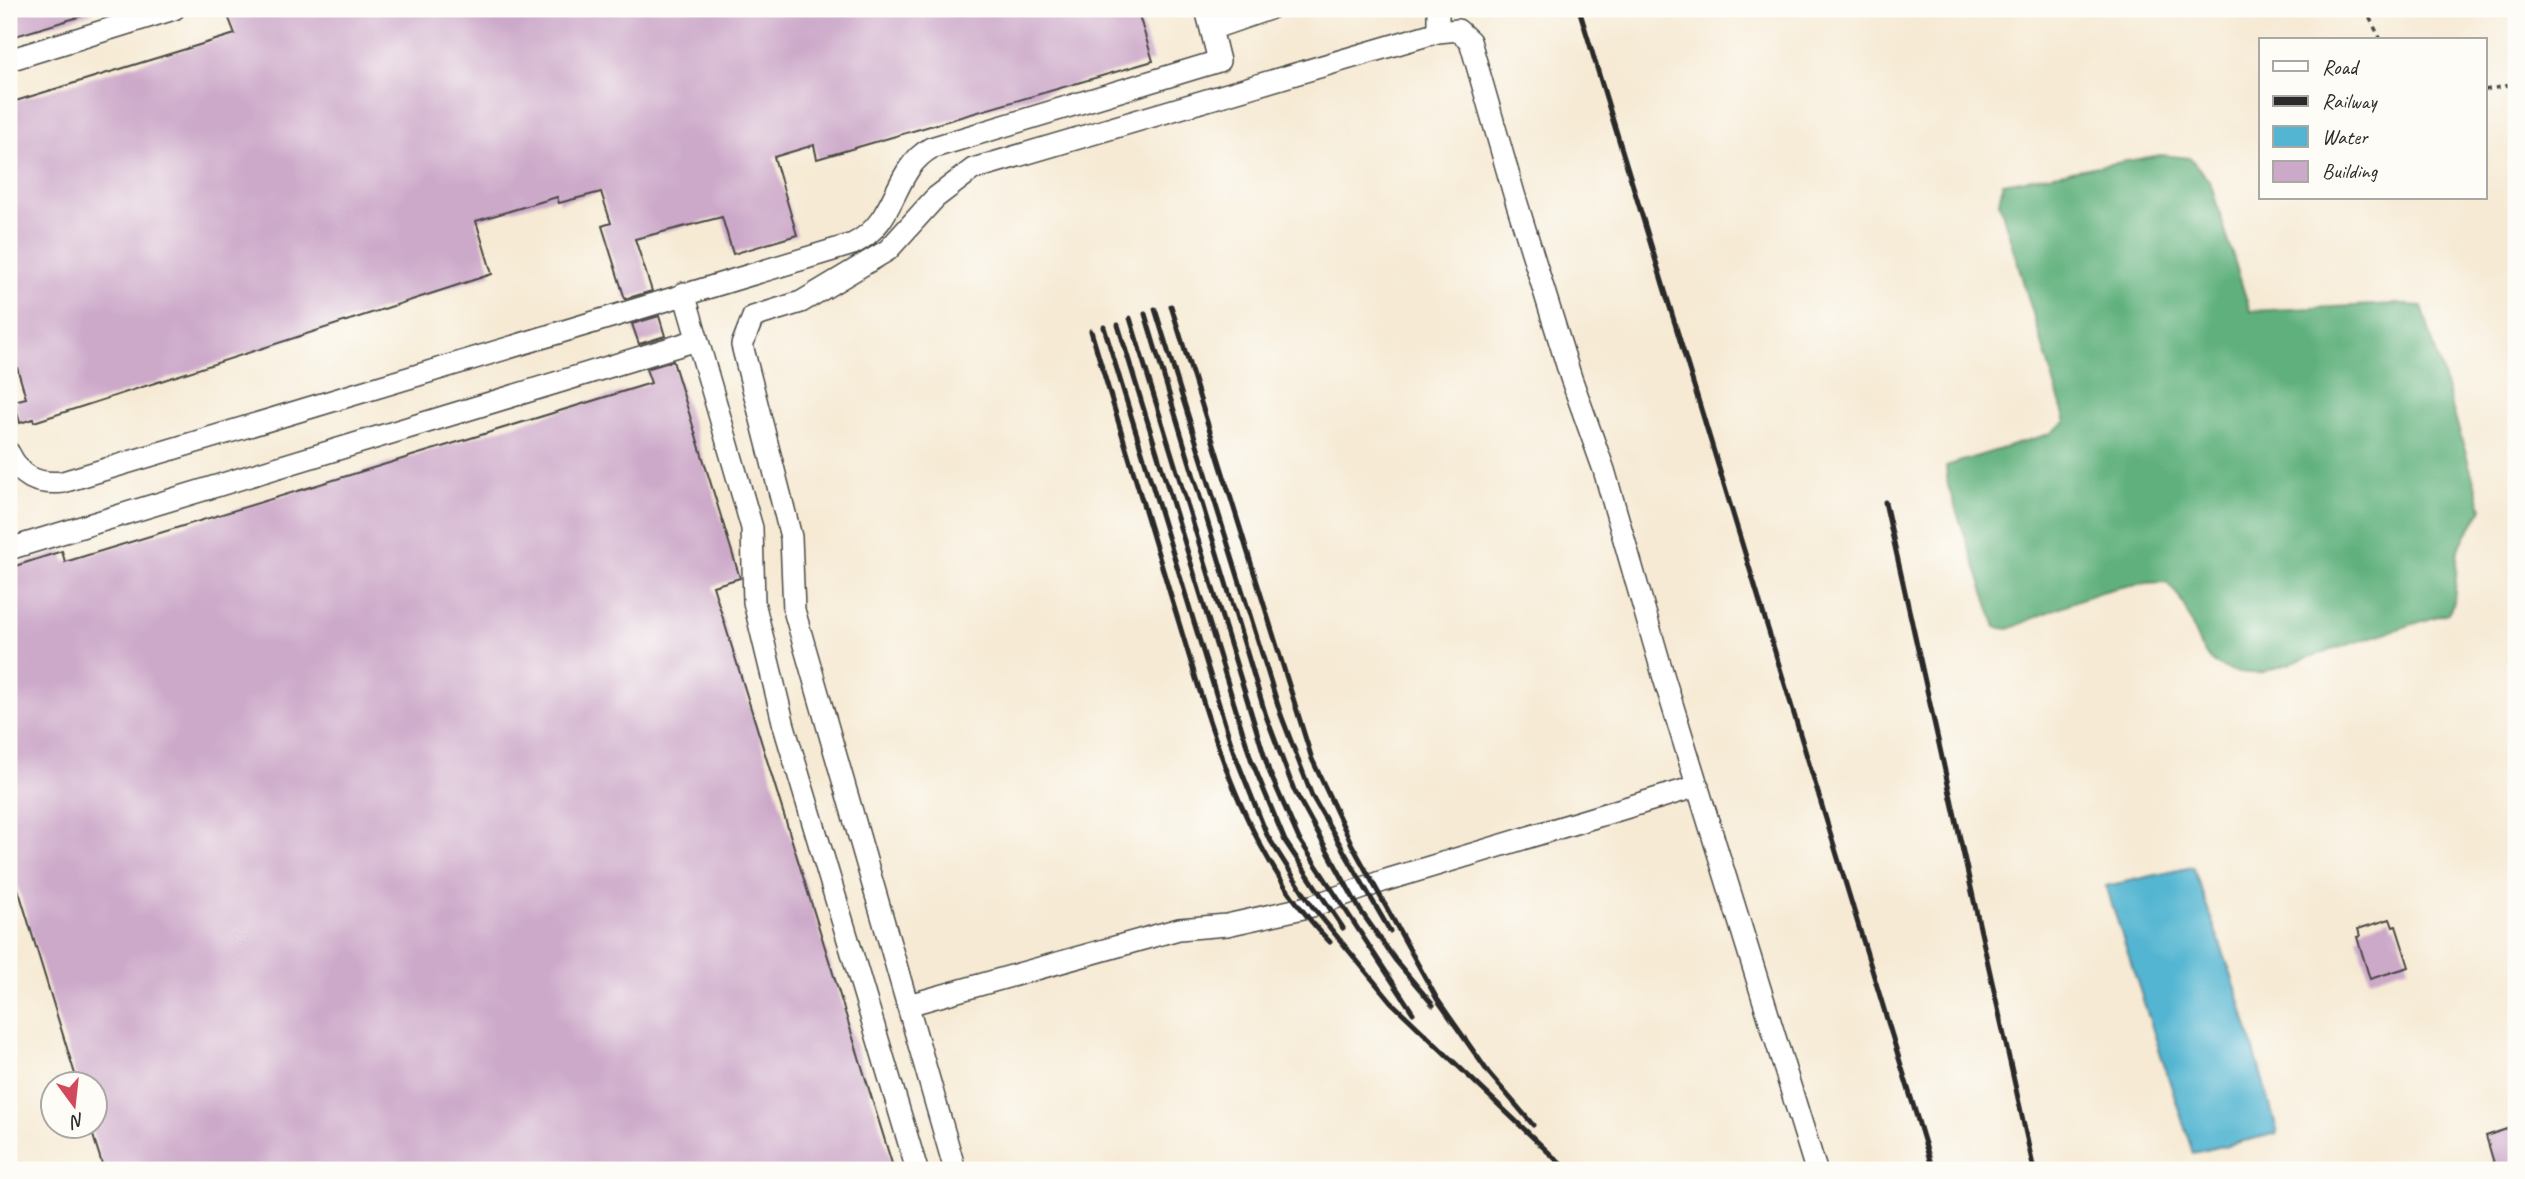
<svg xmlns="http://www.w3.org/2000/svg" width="2525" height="1179" font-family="Caveat,sans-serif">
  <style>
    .forest { fill: #5fb07c; stroke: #456e54; stroke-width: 2 }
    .water { fill: #53b5d1; stroke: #3f707e; stroke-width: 2 }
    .building { fill: #cca8c9 }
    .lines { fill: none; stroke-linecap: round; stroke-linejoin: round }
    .minor-casing { stroke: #494844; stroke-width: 24 }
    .path { stroke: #494844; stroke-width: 3.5; stroke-dasharray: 5 5; stroke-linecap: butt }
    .minor { stroke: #fff; stroke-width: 21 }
    .rail { stroke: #2b2b2b; stroke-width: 5 }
  </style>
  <rect width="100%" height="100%" fill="#fdfcf7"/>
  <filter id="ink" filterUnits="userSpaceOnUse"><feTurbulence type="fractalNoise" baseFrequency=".0143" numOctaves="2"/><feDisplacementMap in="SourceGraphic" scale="14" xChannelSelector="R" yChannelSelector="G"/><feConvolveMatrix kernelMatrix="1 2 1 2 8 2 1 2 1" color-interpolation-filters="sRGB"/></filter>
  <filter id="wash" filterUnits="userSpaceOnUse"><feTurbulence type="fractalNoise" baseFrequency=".00686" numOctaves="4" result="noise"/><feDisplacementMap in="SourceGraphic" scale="28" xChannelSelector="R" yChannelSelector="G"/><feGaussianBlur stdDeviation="1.57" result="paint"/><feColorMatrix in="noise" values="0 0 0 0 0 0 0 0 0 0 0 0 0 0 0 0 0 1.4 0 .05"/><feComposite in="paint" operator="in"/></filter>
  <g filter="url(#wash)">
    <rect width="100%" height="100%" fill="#f6ead4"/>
    <!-- forest -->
    <path class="forest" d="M2161,155L2190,158L2210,182L2250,311L2395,304L2422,306L2482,508L2458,549L2454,602L2448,613L2260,673C2180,675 2206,616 2166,582C2109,582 2061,607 2009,629L1996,627L1948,486L1946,466L2049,434L2066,422L1999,202L2003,183Z"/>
    <!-- water -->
    <path class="water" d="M2193,867L2238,994L2278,1133L2193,1153L2106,886Z"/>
    <g id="blocks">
      <!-- building -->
      <path class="building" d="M9,9H91L92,13L9,38Z
        M253,9H1137L1153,61L817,159L814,145L774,157L797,235L733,254L722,217L635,239L652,291L625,299L602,226L611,223L601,192L559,203L557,197L476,221L492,274L34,422L33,419L20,423L14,401L26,398L9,340V103L235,34L228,16Z
        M659,316L665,336L639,344L632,324Z
        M673,361L740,578L713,586L894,1170H104L90,1126H94V1084H78L9,859V568L62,551L65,562L651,383L646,369Z
        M2390,919L2393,927L2396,926L2409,967L2370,979L2357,937L2360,936L2358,929Z
        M2516,1126V1170H2496L2486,1136Z"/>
    </g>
  </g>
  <g filter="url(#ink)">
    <use href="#blocks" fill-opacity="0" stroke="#494844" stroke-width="2"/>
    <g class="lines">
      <!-- minor casing -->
      <g class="minor-casing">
        <path id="minor" d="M1438,9V32
          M1211,29L1269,9
          M9,60L174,9
          M684,293L752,528L754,602L784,726L917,1170
          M9,453C21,477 36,485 63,482L853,244C898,222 892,170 931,148L1219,61L1206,9
          M9,549L697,340
          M908,1005L1179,929L1227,925L1312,906L1383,881L1698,786
          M955,1170L794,610L791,537L742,345L753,317L801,302L888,250L935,198L973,169L1438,32L1458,30L1470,41L1514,194L1571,378L1604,470L1664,678L1816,1170"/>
      </g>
      <!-- path -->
      <path class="path" d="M2365,9L2381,40
        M2485,90L2516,84"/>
      <!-- minor -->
      <use href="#minor" class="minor"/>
      <!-- rail -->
      <path class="rail" d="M1579,9L1933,1170
        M1171,306L1312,759L1352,845L1437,999L1488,1072L1533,1125
        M1155,309L1281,715L1312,796L1390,931
        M1145,314L1266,716L1294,790L1360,910L1396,961L1433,1005
        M1130,318L1269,771L1299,839L1413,1013
        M1118,325L1251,759L1285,841L1343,928
        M1104,327L1233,750L1267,835L1312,906L1391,1002L1567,1170
        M1091,331C1118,421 1145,510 1172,600C1209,719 1240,850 1330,942
        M1885,502L2034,1170"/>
    </g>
  </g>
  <!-- margin -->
  <rect width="2525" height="1179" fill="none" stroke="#fdfcf7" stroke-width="35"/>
  <!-- legend -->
  <rect x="2259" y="38" width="228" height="161" fill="#fdfcf7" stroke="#a9a8a5" stroke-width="2"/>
  <rect x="2273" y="61" width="35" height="10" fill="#ffffff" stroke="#a9a8a5" stroke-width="2"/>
  <text x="2322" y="74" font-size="21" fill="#2b2b2b">Road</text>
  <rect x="2273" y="96" width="35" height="10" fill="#2b2b2b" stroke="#a9a8a5" stroke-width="2"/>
  <text x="2322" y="108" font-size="21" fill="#2b2b2b">Railway</text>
  <rect x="2273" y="126" width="35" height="21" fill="#53b5d1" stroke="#a9a8a5" stroke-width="2"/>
  <text x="2322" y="144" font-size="21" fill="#2b2b2b">Water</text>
  <rect x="2273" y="161" width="35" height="21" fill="#cca8c9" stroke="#a9a8a5" stroke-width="2"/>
  <text x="2322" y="178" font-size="21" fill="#2b2b2b">Building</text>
  <!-- north arrow -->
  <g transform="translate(74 1105) rotate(165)"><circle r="33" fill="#fdfcf7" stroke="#a9a8a5" stroke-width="2"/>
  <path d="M0-5L12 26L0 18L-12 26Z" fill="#d1495b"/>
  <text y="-10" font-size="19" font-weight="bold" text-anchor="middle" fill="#2b2b2b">N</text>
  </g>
</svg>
